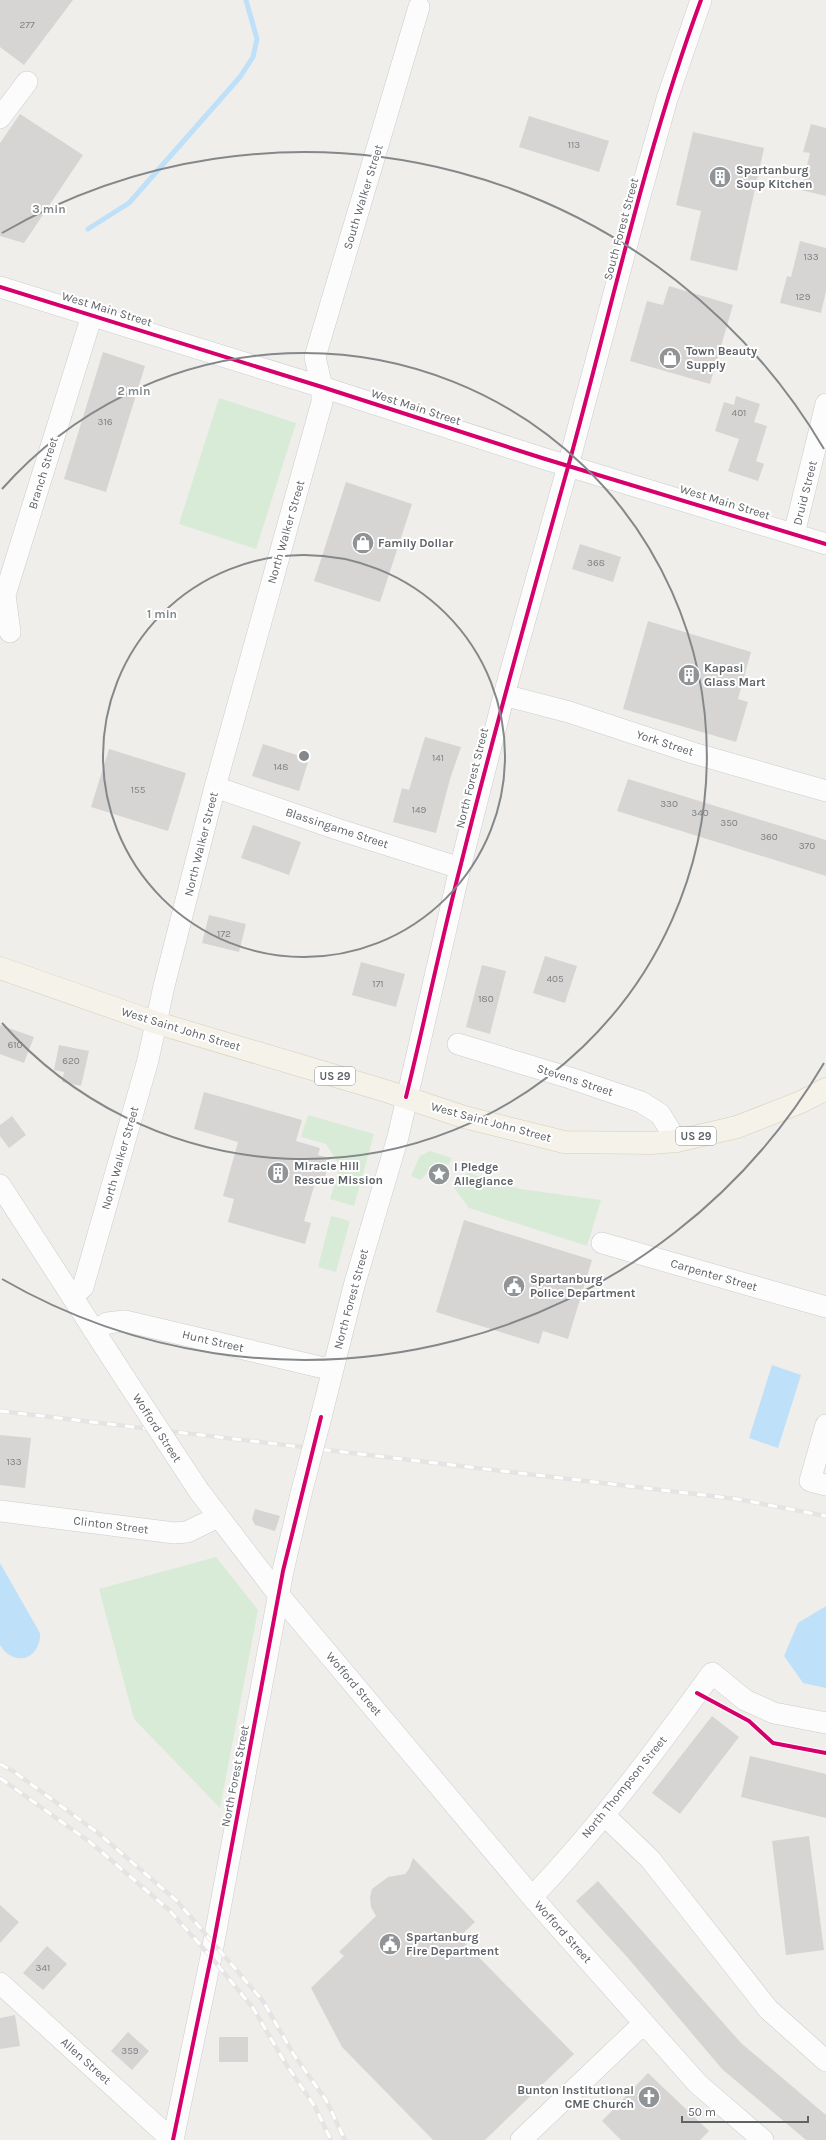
<svg xmlns="http://www.w3.org/2000/svg" width="826" height="2140" font-family="Karla,sans-serif">
  <style>
    .green { fill: #d8ebd6 }
    .water { fill: #bfe0f9 }
    .lines { fill: none; stroke-linecap: round; stroke-linejoin: round }
    .stream { stroke: #bfe0f9; stroke-width: 5 }
    .building { fill: #d6d5d3 }
    .minor-casing { stroke: #cbcccc; stroke-width: 22 }
    .major-casing { stroke: #d7ceb8; stroke-width: 23 }
    .minor { stroke: #fdfcfc; stroke-width: 21 }
    .major { stroke: #f4f2e9; stroke-width: 22 }
    .rail-casing { stroke: #e4e4e4; stroke-width: 4.5 }
    .rail { stroke: #fff; stroke-width: 3; stroke-dasharray: 9; stroke-linecap: butt }
    .minor-bridge-casing { stroke: #cbcccc; stroke-width: 22; stroke-linecap: butt }
    .minor-bridge { stroke: #fdfcfc; stroke-width: 21 }
    .cycleway-casing { stroke: #fff; stroke-width: 6 }
    .cycleway { stroke: #d6006c; stroke-width: 4 }
    .ring { fill: none; stroke: #84888a; stroke-width: 2 }
    .labels { text-anchor: middle; dominant-baseline: central; stroke-width: 4; stroke-linejoin: round; paint-order: stroke }
    .number-label { font-size: 10px; fill: #7e8184 }
    .shield { fill: #fff; stroke: #8f9295; stroke-width: 1 }
    .shield-label { font-size: 11px; font-weight: bold; fill: #5f6368 }
    .poi-label { font-size: 12px; font-weight: bold; fill: #5f6368; stroke: #fff; text-anchor: start }
    .street-label { font-size: 12px; fill: #5f6368; stroke: #fff }
    .centre { fill: #84888a; stroke: #fff; stroke-width: 2 }
    .ring-label { font-size: 12px; text-anchor: middle; font-weight: bold; fill: #84888a; stroke: #fff; stroke-width: 4; stroke-linejoin: round; paint-order: stroke }
  </style>
  <rect width="100%" height="100%" fill="#efeeea"/>
  <!-- green -->
  <path class="green" d="M219,398L296,423L256,549L179,524Z
    M308,1115L374,1134L354,1206L330,1199L340,1165L326,1144L301,1137Z
    M430,1151L452,1158L449,1164L433,1166L421,1180L411,1176L420,1156Z
    M468,1173L520,1189L601,1200L587,1246L469,1208L452,1185Z
    M331,1216L350,1221L336,1272L318,1267Z
    M216,1557L258,1610L220,1808L134,1719L99,1589Z"/>
  <!-- water -->
  <path class="water" d="M772,1365L801,1375L778,1448L749,1438Z
    M0,1563L40,1633C41,1659 14,1668 0,1645Z
    M826,1606V1688L803,1683L784,1656L798,1623Z"/>
  <g class="lines">
    <!-- stream -->
    <path class="stream" d="M88,229L129,203L240,77L253,57L257,39L246,0"/>
  </g>
  <!-- building -->
  <path class="building" d="M0,0H73L24,65L0,47Z
    M20,114L83,155L24,243L0,236V143Z
    M529,116L609,141L599,172L519,147Z
    M811,124L826,128V196L801,190L810,153L803,152Z
    M693,132L764,148L737,271L690,260L701,211L676,205Z
    M800,241L826,248V291L821,313L780,303L787,276L791,277Z
    M669,286L733,305L710,384L630,361L647,301L663,305Z
    M103,352L145,366L106,492L64,479Z
    M736,396L760,404L754,422L767,426L756,461L764,464L758,481L728,471L739,439L715,431L724,402L734,405Z
    M346,482L412,504L380,602L314,581Z
    M580,544L621,557L613,582L572,569Z
    M648,621L751,652L738,699L748,702L736,742L623,709Z
    M425,737L461,747L450,779L436,833L393,822L402,788L409,790Z
    M263,744L309,759L299,791L252,776Z
    M109,749L186,773L168,831L91,807Z
    M628,779L826,840V876L617,811Z
    M253,825L301,842L289,875L241,858Z
    M209,915L246,924L239,952L202,943Z
    M545,956L577,966L565,1003L533,993Z
    M361,962L405,974L396,1007L352,995Z
    M482,965L506,971L490,1034L466,1027Z
    M0,1025L34,1037L24,1063L0,1054Z
    M59,1045L89,1051L81,1086L62,1082L64,1072L54,1070Z
    M204,1092L302,1120L296,1141L320,1148L318,1155L330,1158L323,1185L315,1183L304,1221L311,1223L305,1244L228,1222L234,1199L223,1196L238,1142L194,1129Z
    M12,1116L26,1135L9,1148L0,1136V1125Z
    M464,1220L592,1260L568,1339L543,1331L539,1344L436,1312Z
    M0,1435L31,1438L25,1488L0,1485Z
    M255,1509L280,1516L275,1531L255,1525L252,1519Z
    M712,1716L739,1737L680,1814L652,1793Z
    M750,1756L826,1774V1818L741,1797Z
    M809,1836L824,1950L786,1955L772,1841Z
    M413,1858L475,1922L459,1937L574,2054L485,2140H433L342,2047L311,1988L344,1956L339,1952L376,1916L371,1907L370,1898L372,1889L388,1877L405,1874L409,1869Z
    M598,1881L741,2043L826,2115V2140H806L722,2069L628,1958L576,1901Z
    M0,1905L19,1922L0,1943Z
    M47,1946L67,1964L43,1990L23,1973Z
    M15,2015L20,2046L0,2049V2018Z
    M128,2032L149,2051L132,2070L111,2051Z
    M219,2037H248V2062H219Z
    M648,2073L709,2131L700,2140H621L602,2121Z"/>
  <g class="lines">
    <!-- minor casing -->
    <g class="minor-casing">
      <path id="minor" d="M0,118L27,82
        M0,287L322,387L542,458L826,544
        M794,534L826,404
        M10,632L5,595L92,315
        M504,695L569,712L693,753L826,791
        M215,787L337,829L460,868
        M458,1044L570,1078L641,1102L660,1114L677,1141
        M0,1185L128,1383
        M602,1243L826,1307
        M72,1297L83,1287L148,1060L164,986L215,787L322,402V387L315,357L419,7
        M94,1331L107,1323L125,1321L320,1367L333,1368
        M321,1417L354,1286L398,1137L460,868L504,695L568,466L638,203L667,99L701,0
        M826,1425L810,1481L826,1485
        M199,1491L278,1594L532,1897L698,2084L763,2140
        M0,1511L174,1533L187,1532L218,1517
        M604,1815L650,1859L768,2009L826,2061
        M532,1897C598,1828 656,1750 712,1673L745,1700L774,1713L826,1723
        M0,1983L172,2140
        M173,2140L211,1957L283,1571L301,1494
        M521,2140L644,2023"/>
    </g>
    <!-- major casing -->
    <g class="major-casing">
      <path id="major" d="M0,968L157,1023L386,1091L464,1117L564,1142L651,1143L677,1141L737,1127L801,1102L826,1089"/>
    </g>
    <!-- minor -->
    <use href="#minor" class="minor"/>
    <!-- major -->
    <use href="#major" class="major"/>
    <!-- rail casing -->
    <g class="rail-casing">
      <path id="rail" d="M0,1411L737,1499L826,1516
        M0,1764L13,1771L98,1833L177,1901L263,2001L294,2055L326,2100L345,2140
        M0,1778L90,1842L169,1910L211,1957L253,2008L284,2061L315,2107L331,2140"/>
    </g>
    <!-- rail -->
    <use href="#rail" class="rail"/>
    <!-- minor-bridge casing -->
    <g class="minor-bridge-casing">
      <path id="minor-bridge" d="M128,1383L199,1491
        M301,1494L321,1417"/>
    </g>
    <!-- minor-bridge -->
    <use href="#minor-bridge" class="minor-bridge"/>
    <!-- cycleway casing -->
    <g class="cycleway-casing">
      <path id="cycleway" d="M0,287L322,387L542,458L826,544
        M406,1097C425,1020 441,941 461,864C494,731 531,599 568,467C611,311 645,152 701,0
        M697,1693L749,1721L773,1743L826,1753
        M173,2140L211,1957L283,1571L321,1417"/>
    </g>
    <!-- cycleway -->
    <use href="#cycleway" class="cycleway"/>
  </g>
  <!-- distance rings -->
  <g class="ring">
    <circle cx="304" cy="756" r="201"/>
    <path d="M2 489A403 403 0 1 1 2 1023"/>
    <path d="M824 1063A604 604 0 0 1 2 1279M2 233A604 604 0 0 1 824 449"/>
  </g>
  <!-- icons -->
  <defs>
    <g id="building-disc" transform="scale(1.15)"><circle r="9.5" fill="#919496" stroke="#fff"/><path d="M-4-6H4V6H1V3H-1V6H-4ZM-2.5-4.3h1.7v1.8h-1.7ZM.8-4.3h1.7v1.8H.8ZM-2.5-1h1.7V.8h-1.7ZM.8-1h1.7V.8H.8Z" fill="#fff"/></g>
    <g id="shop-disc" transform="scale(1.15)"><circle r="9.5" fill="#919496" stroke="#fff"/><path d="M-5-2.5h2.3a2.7 3.5 0 0 1 5.4 0H5L5.5 6h-11ZM-1.5-2.5h3a1.5 2.3 0 0 0-3 0Z" fill="#fff"/></g>
    <g id="sight-disc" transform="scale(1.15)"><circle r="9.5" fill="#919496" stroke="#fff"/><path d="M0-6L1.8-2.2L6-1.7L2.9 1.2L3.7 5.4L0 3.3L-3.7 5.4L-2.9 1.2L-6-1.7L-1.8-2.2Z" fill="#fff"/></g>
    <g id="civic-disc" transform="scale(1.15)"><circle r="9.5" fill="#919496" stroke="#fff"/><path d="M-.6-6.5H3V-4.5H.6V-3L4-1V1h2V6H-6V1h2V-1L-.6-3ZM-1.2 2.5V6h2.4V2.5Z" fill="#fff"/></g>
    <g id="church-disc" transform="scale(1.15)"><circle r="9.5" fill="#919496" stroke="#fff"/><path d="M-1.2-6h2.4v3.5h3.3v2.4h-3.3V6h-2.4V-.1h-3.3v-2.4h3.3Z" fill="#fff"/></g>
  </defs>
  <g fill-rule="evenodd">
    <use href="#building-disc" x="720" y="177"/>
    <use href="#shop-disc" x="670" y="358"/>
    <use href="#shop-disc" x="363" y="543"/>
    <use href="#building-disc" x="689" y="675"/>
    <use href="#building-disc" x="278" y="1173"/>
    <use href="#sight-disc" x="439" y="1174"/>
    <use href="#civic-disc" x="514" y="1286"/>
    <use href="#civic-disc" x="390" y="1944"/>
    <use href="#church-disc" x="649" y="2097"/>
  </g>
  <g class="labels">
    <!-- number labels -->
    <g class="number-label">
      <text x="27" y="25">277</text>
      <text x="574" y="145">113</text>
      <text x="811" y="257">133</text>
      <text x="803" y="297">129</text>
      <text x="739" y="413">401</text>
      <text x="105" y="422">316</text>
      <text x="596" y="563">368</text>
      <text x="438" y="758">141</text>
      <text x="281" y="767">148</text>
      <text x="138" y="790">155</text>
      <text x="669" y="804">330</text>
      <text x="419" y="810">149</text>
      <text x="700" y="813">340</text>
      <text x="729" y="823">350</text>
      <text x="769" y="837">360</text>
      <text x="807" y="846">370</text>
      <text x="224" y="934">172</text>
      <text x="555" y="979">405</text>
      <text x="378" y="984">171</text>
      <text x="486" y="999">180</text>
      <text x="15" y="1045">610</text>
      <text x="71" y="1061">620</text>
      <text x="14" y="1462">133</text>
      <text x="43" y="1968">341</text>
      <text x="130" y="2051">359</text>
    </g>
    <!-- shield labels -->
    <g class="shield">
      <rect x="315" y="1067" width="40" height="18" rx="3"/>
      <rect x="676" y="1127" width="40" height="18" rx="3"/>
    </g>
    <g class="shield-label">
      <text x="335" y="1076">US 29</text>
      <text x="696" y="1136">US 29</text>
    </g>
    <!-- poi labels -->
    <g class="poi-label">
      <text x="736" y="170">Spartanburg<tspan x="736" dy="14">Soup Kitchen</tspan></text>
      <text x="686" y="351">Town Beauty<tspan x="686" dy="14">Supply</tspan></text>
      <text x="378" y="543">Family Dollar</text>
      <text x="704" y="668">Kapasi<tspan x="704" dy="14">Glass Mart</tspan></text>
      <text x="294" y="1166">Miracle Hill<tspan x="294" dy="14">Rescue Mission</tspan></text>
      <text x="454" y="1167">I Pledge<tspan x="454" dy="14">Allegiance</tspan></text>
      <text x="530" y="1279">Spartanburg<tspan x="530" dy="14">Police Department</tspan></text>
      <text x="406" y="1937">Spartanburg<tspan x="406" dy="14">Fire Department</tspan></text>
      <text x="634" y="2090" text-anchor="end">Bunton Institutional<tspan x="634" dy="14">CME Church</tspan></text>
    </g>
    <!-- street labels -->
    <g class="street-label">
      <text transform="translate(363 197) rotate(-73)">South Walker Street</text>
      <text transform="translate(621 229) rotate(-75)">South Forest Street</text>
      <text transform="translate(107 309) rotate(17)">West Main Street</text>
      <text transform="translate(416 407) rotate(18)">West Main Street</text>
      <text transform="translate(43 473) rotate(-73)">Branch Street</text>
      <text transform="translate(805 493) rotate(-76)">Druid Street</text>
      <text transform="translate(725 502) rotate(17)">West Main Street</text>
      <text transform="translate(286 532) rotate(-74)">North Walker Street</text>
      <text transform="translate(665 743) rotate(18)">York Street</text>
      <text transform="translate(472 778) rotate(-76)">North Forest Street</text>
      <text transform="translate(337 828) rotate(18)">Blassingame Street</text>
      <text transform="translate(201 844) rotate(-76)">North Walker Street</text>
      <text transform="translate(181 1029) rotate(17)">West Saint John Street</text>
      <text transform="translate(575 1080) rotate(18)">Stevens Street</text>
      <text transform="translate(491 1122) rotate(15)">West Saint John Street</text>
      <text transform="translate(120 1158) rotate(-74)">North Walker Street</text>
      <text transform="translate(714 1275) rotate(16)">Carpenter Street</text>
      <text transform="translate(351 1299) rotate(-75)">North Forest Street</text>
      <text transform="translate(213 1341) rotate(13)">Hunt Street</text>
      <text transform="translate(157 1428) rotate(57)">Wofford Street</text>
      <text transform="translate(111 1525) rotate(7)">Clinton Street</text>
      <text transform="translate(354 1684) rotate(50)">Wofford Street</text>
      <text transform="translate(235 1776) rotate(-79)">North Forest Street</text>
      <text transform="translate(624 1787) rotate(-51)">North Thompson Street</text>
      <text transform="translate(563 1932) rotate(48)">Wofford Street</text>
      <text transform="translate(86 2061) rotate(42)">Allen Street</text>
    </g>
  </g>
  <circle cx="304" cy="756" r="6" class="centre"/>
  <g class="ring-label">
    <text x="49" y="213">3 min</text>
    <text x="134" y="395">2 min</text>
    <text x="162" y="618">1 min</text>
  </g>
  <!-- scale -->
  <path d="M682 2116v6h126v-6" fill="none" stroke="#5f6368" stroke-width="2"/>
  <text x="688" y="2116" font-size="12" fill="#5f6368" stroke="#ffffff" stroke-width="3" paint-order="stroke">50 m</text>
</svg>
